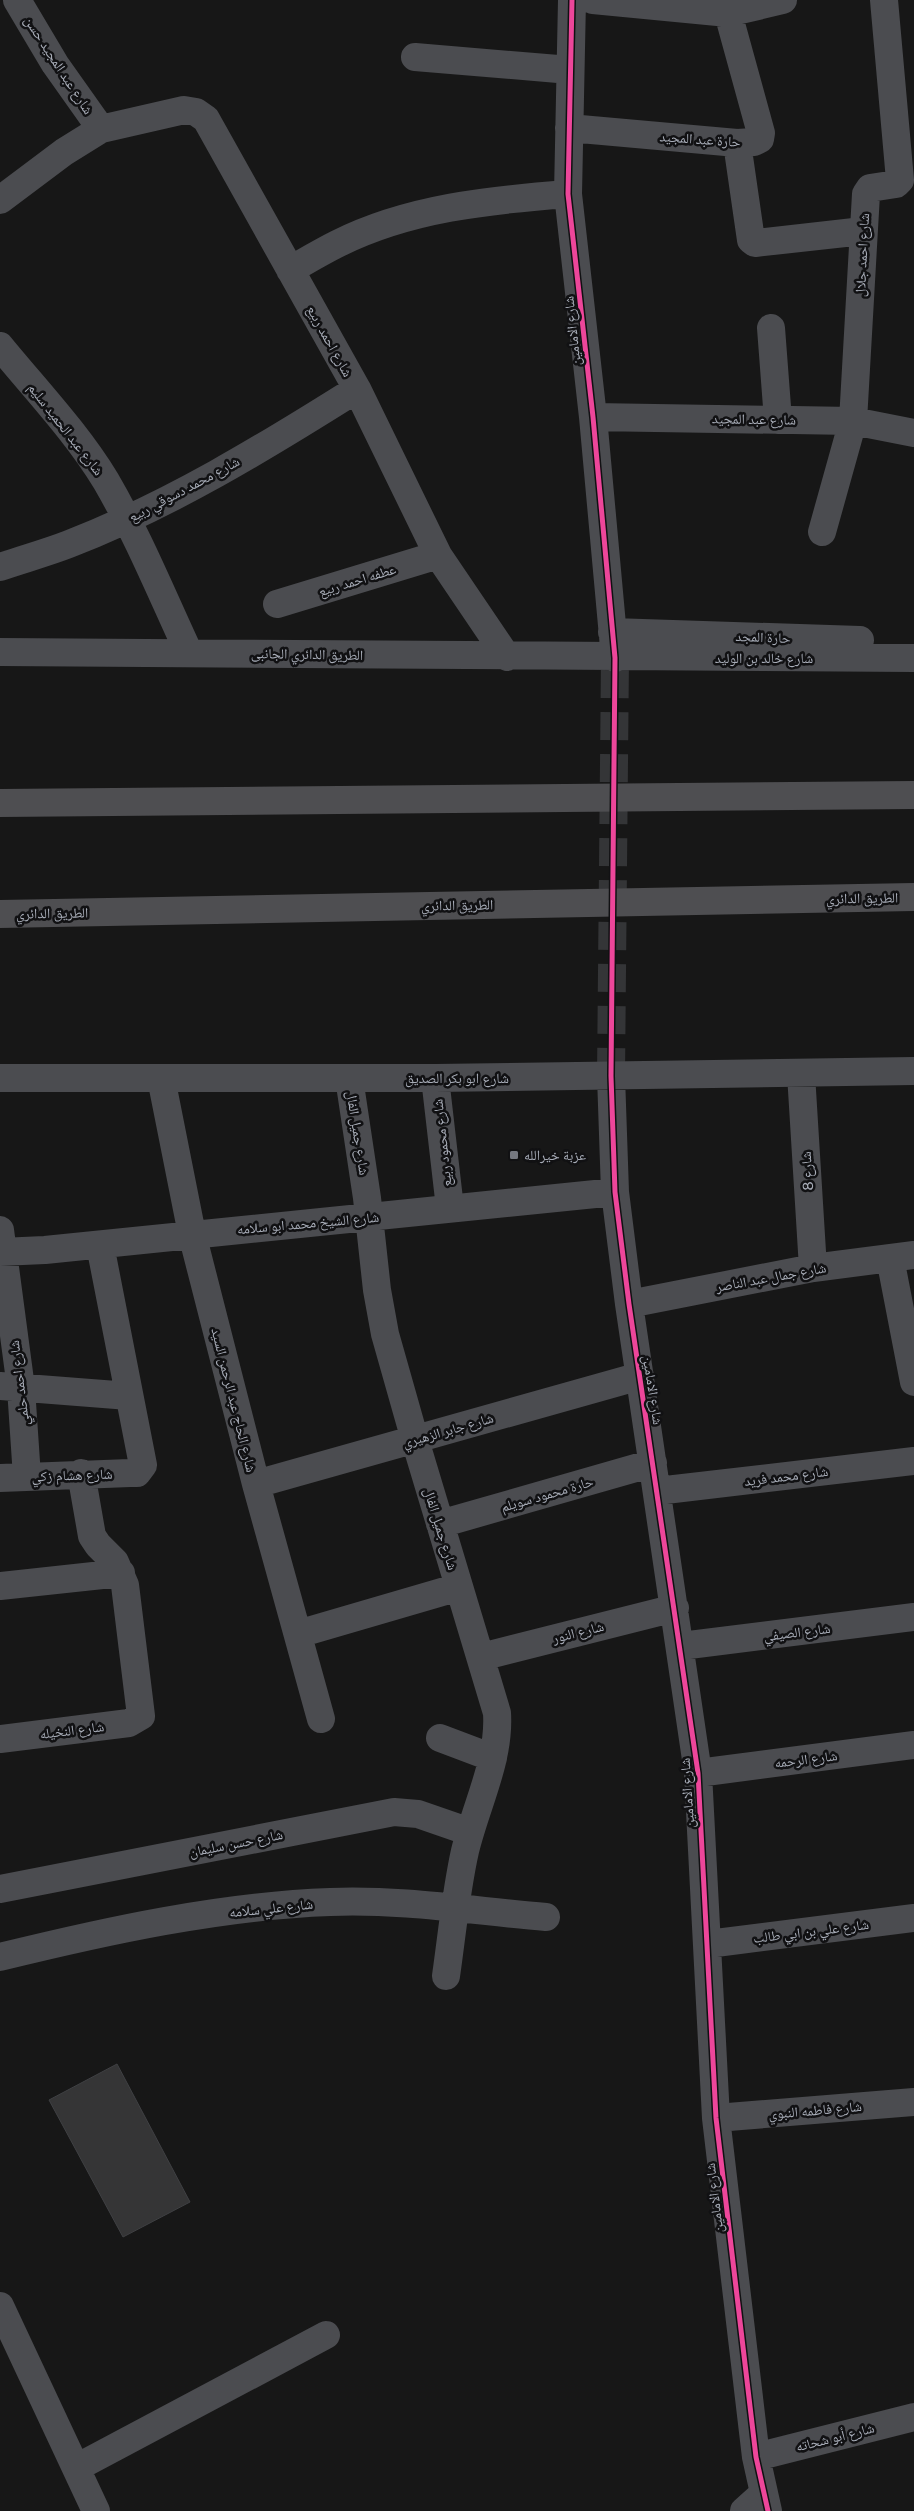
<svg xmlns="http://www.w3.org/2000/svg" width="914" height="2511" font-family="'Public Sans','Noto Naskh Arabic',sans-serif">
  <style>
    .building { fill: #353536; stroke: #3f4043 }
    .lines { fill: none; stroke-linecap: round; stroke-linejoin: round }
    .minor-tunnel { stroke: #343537; stroke-width: 28; stroke-dasharray: 28 14; stroke-linecap: butt }
    .minor { stroke: #4b4c50; stroke-width: 28 }
    .highway { stroke: #4e4e51; stroke-width: 28 }
    .cycleway-casing { stroke: #111113; stroke-width: 8 }
    .cycleway { stroke: #ed469a; stroke-width: 5 }
    .poi-dot { fill: #757880; stroke: #111113; stroke-width: 2 }
    .labels { text-anchor: middle; dominant-baseline: central; stroke-width: 5; stroke-linejoin: round; paint-order: stroke }
    .street-label { font-size: 14px; fill: #a8adb8; stroke: #111113 }
    .poi-label { font-size: 14px; fill: #a8adb8; stroke: #111113; text-anchor: start }
  </style>
  <rect width="100%" height="100%" fill="#171717"/>
  <!-- building -->
  <path class="building" d="M117,2064L190,2202L123,2237L49,2100Z"/>
  <g class="lines">
    <!-- minor-tunnel -->
    <path class="minor-tunnel" d="M611,1076L615,658"/>
    <!-- minor -->
    <path class="minor" d="M17,0L55,64L101,129
      M572,0L568,194L593,417L615,658
      M593,0L728,13L783,0
      M415,57L570,70
      M569,128L737,143L754,142L760,139L761,133L728,13
      M737,143L751,240L755,243L863,231
      M0,200L64,152L101,129L184,110L196,112L206,119L357,389L438,555L507,657
      M290,270C306,261 321,252 337,244C408,208 490,200 568,194
      M771,328L778,420
      M0,346C36,390 77,433 106,481C138,536 162,595 189,653
      M593,417L853,421L914,433
      M822,532L853,421L866,194L870,188L896,184L900,180L884,0
      M0,567C23,559 46,553 69,544C170,505 265,447 357,389
      M277,604L438,555
      M612,632L860,640
      M0,652L914,658
      M801,1074L813,1268
      M611,1076L615,1192L629,1304L698,1773L716,2118L756,2457L768,2511
      M0,1078H435L914,1071
      M161,1078L192,1234L256,1484L321,1719
      M349,1078L367,1198L377,1290L385,1334L415,1440L497,1713C500,1760 476,1805 465,1851C456,1891 452,1934 446,1976
      M435,1078L450,1208
      M0,1230L21,1388L27,1477
      M0,1252L45,1250L615,1192
      M890,1258L914,1382
      M629,1304L813,1268L914,1255
      M0,1386L129,1396
      M0,1478L130,1473H137L143,1465L100,1245
      M256,1484L640,1376
      M657,1491L914,1461
      M440,1524L653,1463
      M0,1586L121,1573
      M298,1634L459,1587
      M681,1646L914,1617
      M481,1657L675,1608
      M440,1738L493,1758
      M0,1739L129,1723L141,1716L125,1585L115,1562L98,1545L92,1536L81,1473
      M698,1773L914,1745
      M0,1889L394,1812L418,1814L470,1832
      M708,1944L914,1918
      M0,1957C106,1931 220,1906 330,1902C401,1899 474,1911 546,1917
      M716,2118L914,2102
      M0,2306L96,2511
      M756,2457L914,2417
      M76,2468L326,2335
      M744,2511L764,2493"/>
    <!-- highway -->
    <path class="highway" d="M0,803L914,795
      M0,914L914,897"/>
    <!-- cycleway casing -->
    <g class="cycleway-casing">
      <path id="cycleway" d="M572,0L568,194L593,417L615,658L611,1076L615,1192L629,1304L698,1773L716,2118L756,2457L768,2511"/>
    </g>
    <!-- cycleway -->
    <use href="#cycleway" class="cycleway"/>
  </g>
  <!-- markers -->
  <rect class="poi-dot" x="509" y="1150" width="10" height="10" rx="2.5"/>
  <g class="labels">
    <!-- street labels -->
    <g class="street-label">
      <text transform="translate(59 65) rotate(57)">شارع عبد المجيد حسن</text>
      <text transform="translate(700 139) rotate(4)">حارة عبد المجيد</text>
      <text transform="translate(862 255) rotate(-87)">شارع احمد جلال</text>
      <text transform="translate(572 331) rotate(-96)">شارع الامامين</text>
      <text transform="translate(330 341) rotate(61)">شارع احمد ربيع</text>
      <text transform="translate(754 419) rotate(1)">شارع عبد المجيد</text>
      <text transform="translate(66 429) rotate(52)">شارع عبد الحميد سليم</text>
      <text transform="translate(184 489) rotate(-28)">شارع محمد دسوقي ربيع</text>
      <text transform="translate(357 580) rotate(-17)">عطفه احمد ربيع</text>
      <text transform="translate(763 637) rotate(2)">حارة المجد</text>
      <text transform="translate(307 654) rotate(1)">الطريق الدائري الجانبى</text>
      <text x="764" y="658">شارع خالد بن الوليد</text>
      <text transform="translate(862 898) rotate(-1)">الطريق الدائري</text>
      <text transform="translate(457 905) rotate(-1)">الطريق الدائري</text>
      <text transform="translate(52 913) rotate(-1)">الطريق الدائري</text>
      <text x="457" y="1078">شارع ابو بكر الصديق</text>
      <text transform="translate(358 1133) rotate(81)">شارع جميل الفال</text>
      <text transform="translate(442 1143) rotate(-96)">شارع محمود ربيع</text>
      <text transform="translate(807 1171) rotate(-94)">شارع 8</text>
      <text transform="translate(308 1223) rotate(-5)">شارع الشيخ محمد ابو سلامه</text>
      <text transform="translate(771 1277) rotate(-10)">شارع جمال عبد الناصر</text>
      <text transform="translate(19 1383) rotate(-97)">شارع احمد حلمي</text>
      <text transform="translate(653 1390) rotate(81)">شارع الامامين</text>
      <text transform="translate(234 1400) rotate(76)">شارع الحاج عبد الرحمن السيد</text>
      <text transform="translate(448 1430) rotate(-16)">شارع جابر الزهيري</text>
      <text transform="translate(72 1475) rotate(-2)">شارع هشام زكي</text>
      <text transform="translate(786 1476) rotate(-7)">شارع محمد فريد</text>
      <text transform="translate(547 1494) rotate(-16)">حارة محمود سويلم</text>
      <text transform="translate(441 1529) rotate(73)">شارع جميل الفال</text>
      <text transform="translate(578 1632) rotate(-14)">شارع النور</text>
      <text transform="translate(797 1632) rotate(-7)">شارع الصيفي</text>
      <text transform="translate(72 1730) rotate(-7)">شارع النخيله</text>
      <text transform="translate(806 1759) rotate(-7)">شارع الرحمه</text>
      <text transform="translate(687 1793) rotate(-94)">شارع الامامين</text>
      <text transform="translate(236 1843) rotate(-11)">شارع حسن سليمان</text>
      <text transform="translate(271 1908) rotate(-6)">شارع علي سلامه</text>
      <text transform="translate(811 1931) rotate(-7)">شارع علي بن ابي طالب</text>
      <text transform="translate(815 2110) rotate(-5)">شارع فاطمه النبوي</text>
      <text transform="translate(714 2198) rotate(-97)">شارع الامامين</text>
      <text transform="translate(835 2437) rotate(-14)">شارع أبو شحاته</text>
    </g>
    <!-- poi labels -->
    <g class="poi-label">
      <text x="524" y="1155">عزبة خيرالله</text>
    </g>
  </g>
</svg>
